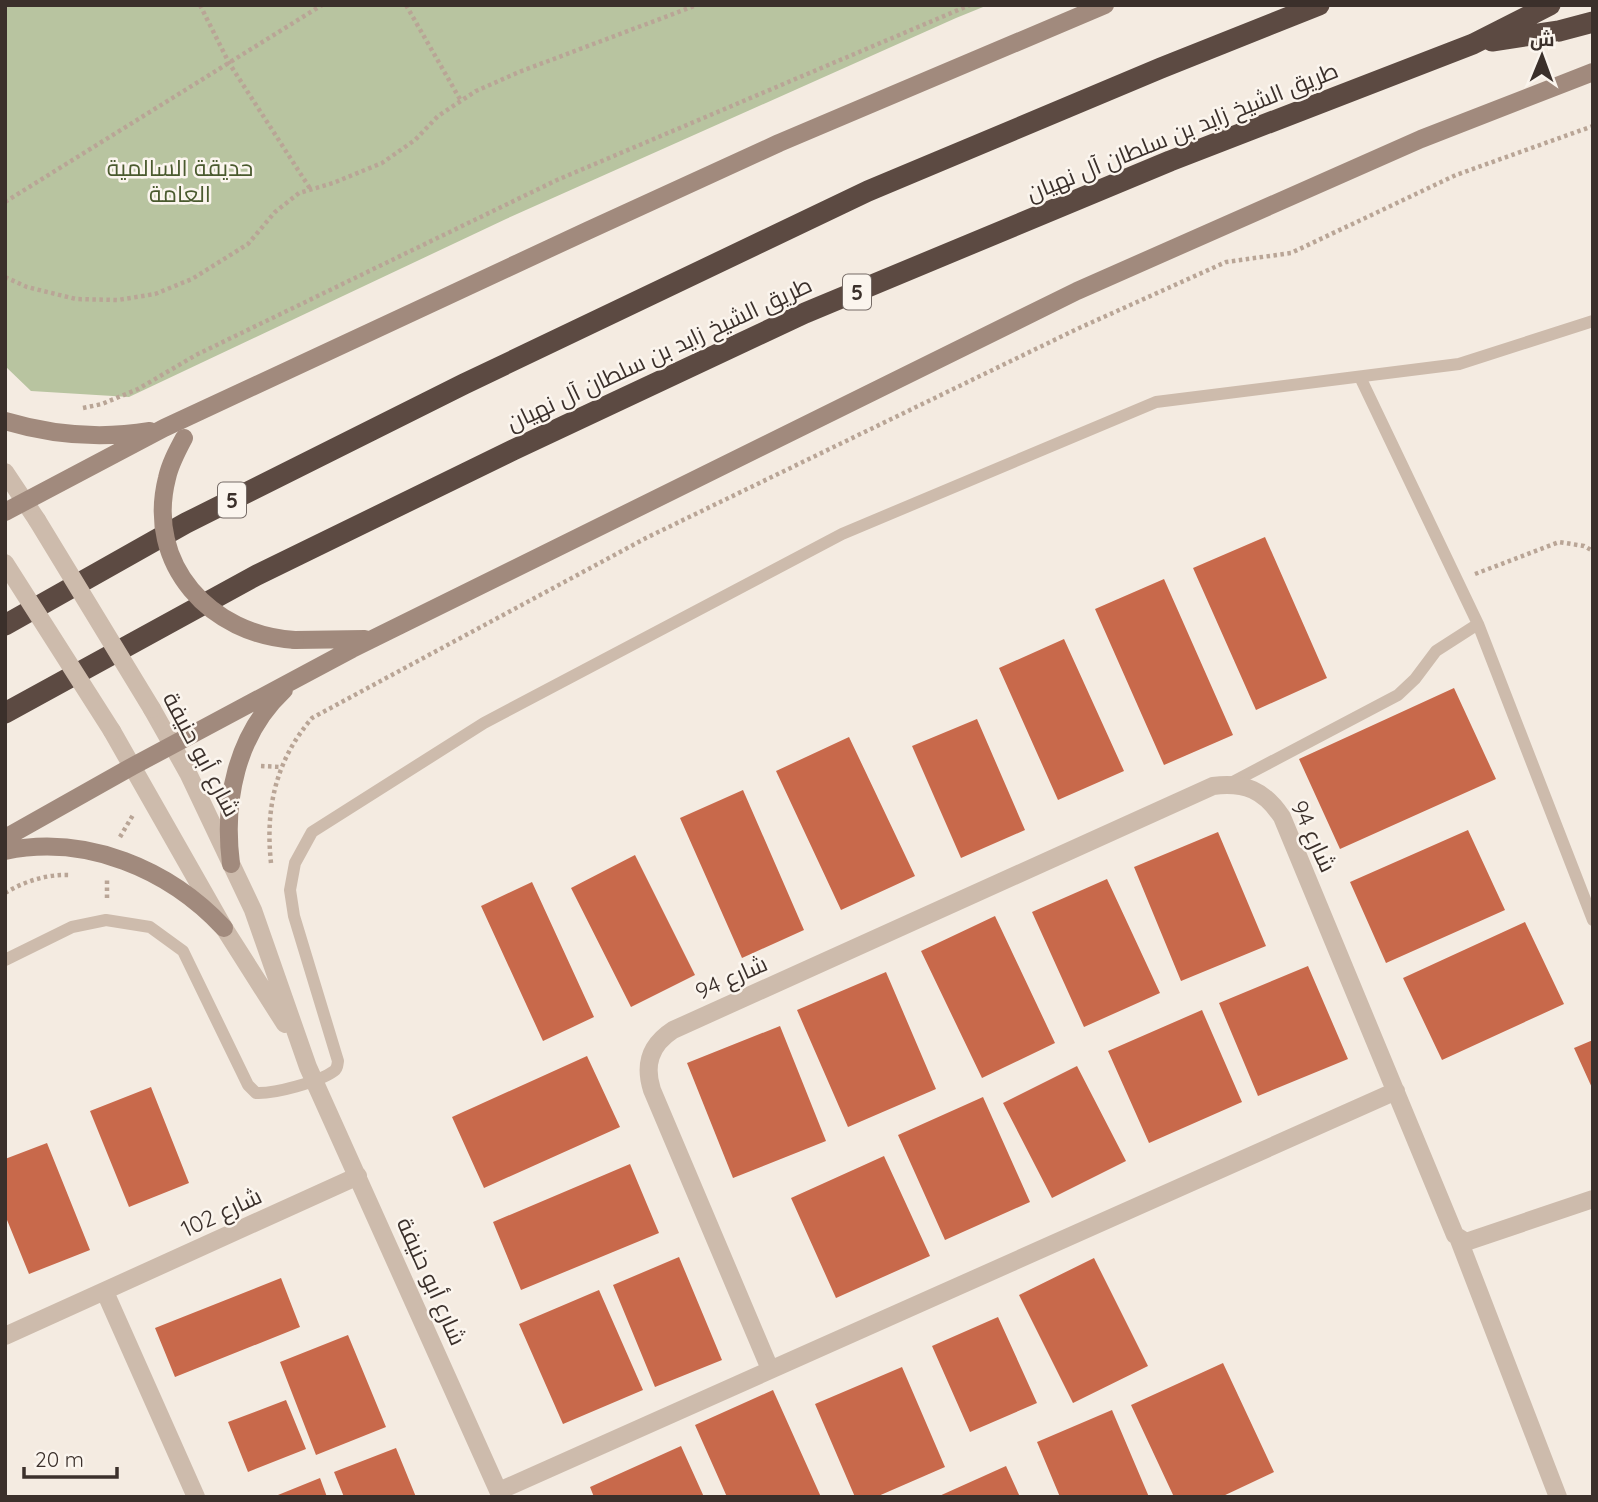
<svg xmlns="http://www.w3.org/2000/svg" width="1598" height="1502" font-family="Quicksand,Cairo,sans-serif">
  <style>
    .green { fill: #b8c4a0 }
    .building { fill: #c8694b }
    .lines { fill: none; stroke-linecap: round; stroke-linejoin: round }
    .path { stroke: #b9a596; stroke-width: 4.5; stroke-dasharray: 3.5 3.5; stroke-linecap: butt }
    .service { stroke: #cdbbac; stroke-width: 12 }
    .minor { stroke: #cdbbac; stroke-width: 18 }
    .tertiary { stroke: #cdbbac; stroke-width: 18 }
    .secondary { stroke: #a18a7d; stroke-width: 18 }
    .motorway { stroke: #5c4a42; stroke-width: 21 }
    .tertiary-bridge { stroke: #cdbbac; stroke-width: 18 }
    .secondary-bridge { stroke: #a18a7d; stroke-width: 18 }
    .labels { text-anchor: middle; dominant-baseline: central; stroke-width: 5; stroke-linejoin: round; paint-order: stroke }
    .shield { fill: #fbf5ee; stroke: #756b66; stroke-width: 2 }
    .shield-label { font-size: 21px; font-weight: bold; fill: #3b302b }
    .street-label { font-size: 23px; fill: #3b302b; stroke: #fbf5ee }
    .park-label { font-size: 23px; fill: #4a5a2e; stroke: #fbf5ee }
  </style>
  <rect width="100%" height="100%" fill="#f4ebe1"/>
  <!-- green -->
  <path class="green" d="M5,5H988L956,18L506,219L129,397L31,391L5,366Z"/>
  <!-- building -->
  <path class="building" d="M1265,537L1327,678L1256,710L1193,568Z
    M1164,579L1233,735L1164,765L1095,609Z
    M1064,639L1124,771L1058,800L999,668Z
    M1454,688L1496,779L1340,849L1299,759Z
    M977,719L1025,830L961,858L912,746Z
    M849,737L915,876L841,910L776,771Z
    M743,790L804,930L742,958L680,818Z
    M1468,830L1505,910L1386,963L1350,882Z
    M1218,832L1266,946L1181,981L1134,867Z
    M635,855L695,975L631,1007L571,888Z
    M1107,879L1160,993L1084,1027L1032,912Z
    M532,882L594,1017L543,1041L481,906Z
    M995,916L1055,1043L982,1078L921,951Z
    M1525,922L1564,1004L1442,1060L1403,978Z
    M1308,966L1348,1059L1258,1096L1219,1003Z
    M886,972L936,1089L848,1127L797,1010Z
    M1202,1010L1242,1102L1149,1143L1108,1051Z
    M780,1026L826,1141L733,1178L687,1063Z
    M1593,1040V1090L1574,1048Z
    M587,1056L620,1127L484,1188L452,1117Z
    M1077,1066L1126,1161L1052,1198L1003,1103Z
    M151,1087L189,1183L129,1207L90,1111Z
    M983,1097L1030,1202L945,1240L898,1135Z
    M47,1143L90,1250L29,1274L5,1215V1159Z
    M884,1156L930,1256L836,1298L791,1198Z
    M630,1164L659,1233L521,1290L493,1222Z
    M679,1257L722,1360L655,1387L613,1285Z
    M1094,1258L1148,1366L1073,1403L1019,1295Z
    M281,1278L300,1327L175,1377L155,1328Z
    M599,1290L643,1390L563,1424L519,1324Z
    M998,1317L1037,1403L970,1432L932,1346Z
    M348,1335L386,1427L316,1455L280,1362Z
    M1223,1363L1274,1472L1221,1497H1174L1131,1405Z
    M902,1367L945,1467L876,1497H855L815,1404Z
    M773,1390L821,1497H727L695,1425Z
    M286,1400L306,1449L248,1472L228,1422Z
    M1112,1410L1149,1497H1060L1037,1442Z
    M681,1446L704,1497H594L590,1487Z
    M396,1448L416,1497H344L334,1472Z
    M1006,1466L1020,1497H937Z
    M320,1478L327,1497H273Z"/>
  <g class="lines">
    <!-- path -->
    <path class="path" d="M200,5L229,63L311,190
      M406,5L461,101
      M5,202L322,5
      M5,277L27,287L76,299L118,300L155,294L192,279L248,244L275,212L299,193L333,183L382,163L415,140L438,116L476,91L519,72L697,5
      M83,408L102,404L138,389L196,355L557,180L970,5
      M1475,574L1559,542L1584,546L1593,551
      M261,766L281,767
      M120,837L133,815
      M271,863C265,808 276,760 312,718L646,538L1077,329L1226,262L1291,253L1456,175L1593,126
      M5,893C25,881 47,874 71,875
      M107,898V879"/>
    <!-- service -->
    <path class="service" d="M1360,377L1478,624L1593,920
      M1229,784L1398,695L1415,679L1436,651L1478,624
      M5,960L72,927L106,920L150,927L183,951L248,1085L256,1093C274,1094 319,1082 334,1071C338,1068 337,1066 338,1061L294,916L290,890L295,863L312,832L484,723L842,534L1156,402L1459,364L1593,321"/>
    <!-- minor -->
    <path class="minor" d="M1459,1240L1558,1497
      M105,1292L196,1497
      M5,1336L358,1176
      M770,1369L652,1090C644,1065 650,1045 673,1030L1213,786C1245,782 1264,790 1282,817L1455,1235L1466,1242L1593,1199
      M499,1491L1396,1091"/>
    <!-- tertiary -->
    <path class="tertiary" d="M5,472L37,520
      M152,709L188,773L253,910L308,1067L501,1497
      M112,731L224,928L285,1024"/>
    <!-- secondary -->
    <path class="secondary" d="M5,421C52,435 102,439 150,431
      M5,512L164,428L587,231L779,143L1105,5
      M295,640L365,639
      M5,838L133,766L352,649L1077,291L1421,139L1593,72
      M5,851C86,834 169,869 224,928
      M231,864C223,801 236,735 284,690"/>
    <!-- motorway -->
    <path class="motorway" d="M1492,41L1559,31L1593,22
      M5,625L186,523L464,384L868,191L1161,68L1319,5
      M5,713L257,575L513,450L805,313L1170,161L1473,44L1550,5"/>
    <!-- tertiary-bridge -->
    <path class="tertiary-bridge" d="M37,520L152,709
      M5,563L112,731"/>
    <!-- secondary-bridge -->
    <path class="secondary-bridge" d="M184,438C177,451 170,464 167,478C145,565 211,635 295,640"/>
  </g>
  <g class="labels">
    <!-- shield labels -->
    <g class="shield">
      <rect x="843" y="274.5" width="28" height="35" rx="5"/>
      <rect x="218" y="482.5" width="28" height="35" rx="5"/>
    </g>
    <g class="shield-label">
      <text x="857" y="292">5</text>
      <text x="232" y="500">5</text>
    </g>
    <!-- street labels -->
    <g class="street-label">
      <text transform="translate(1182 131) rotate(-22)">طريق الشيخ زايد بن سلطان آل نهيان</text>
      <text transform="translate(659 353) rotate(-25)">طريق الشيخ زايد بن سلطان آل نهيان</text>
      <text transform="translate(202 754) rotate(62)">شارع أبو حنيفة</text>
      <text transform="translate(1314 836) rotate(65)">شارع 94</text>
      <text transform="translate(731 977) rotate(-24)">شارع 94</text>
      <text transform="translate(221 1212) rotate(-25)">شارع 102</text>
      <text transform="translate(432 1281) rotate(66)">شارع أبو حنيفة</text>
    </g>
    <!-- park labels -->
    <g class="park-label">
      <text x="180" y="167">حديقة السالمية<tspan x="180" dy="26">العامة</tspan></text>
    </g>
  </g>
  <!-- border -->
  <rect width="1598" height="1502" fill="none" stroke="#3b302b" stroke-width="14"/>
  <!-- north arrow -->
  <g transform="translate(1542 56) rotate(1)" stroke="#fbf5ee" stroke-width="5" paint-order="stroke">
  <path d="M0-5L12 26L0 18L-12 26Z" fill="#3b302b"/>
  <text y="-10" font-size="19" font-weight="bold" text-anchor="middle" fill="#3b302b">ش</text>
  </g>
  <!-- scale -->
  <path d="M24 1467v10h93v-10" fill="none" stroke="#3b302b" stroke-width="3.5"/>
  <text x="35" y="1467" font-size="21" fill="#3b302b" stroke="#fbf5ee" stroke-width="5" paint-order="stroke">20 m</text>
</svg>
